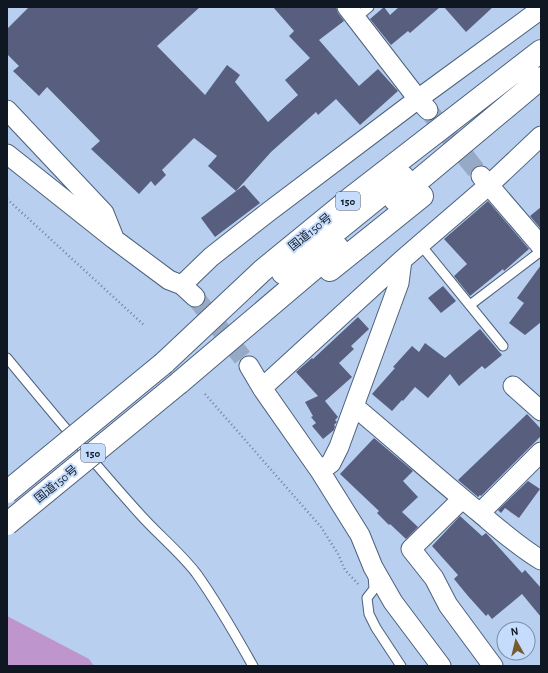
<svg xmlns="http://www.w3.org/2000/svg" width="548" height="673" font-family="'Alegreya Sans','Noto Sans JP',sans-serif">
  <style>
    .water { fill: #be95cd }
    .building { fill: #585e7d }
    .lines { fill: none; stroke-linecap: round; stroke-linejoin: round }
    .minor-tunnel { stroke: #96aac6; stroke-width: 19; stroke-dasharray: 19 10; stroke-linecap: butt }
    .service-casing { stroke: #4d617d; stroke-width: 11 }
    .minor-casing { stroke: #4d617d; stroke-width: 21 }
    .trunk-casing { stroke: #4d617d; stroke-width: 24 }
    .path { stroke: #718299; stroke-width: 2.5; stroke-dasharray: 1 3; stroke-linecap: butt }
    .service { stroke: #fff; stroke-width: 9 }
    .minor { stroke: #fff; stroke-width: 19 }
    .trunk { stroke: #fff; stroke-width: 22 }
    .trunk-bridge-casing { stroke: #4d617d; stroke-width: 24; stroke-linecap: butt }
    .trunk-bridge { stroke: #fff; stroke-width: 22 }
    .labels { text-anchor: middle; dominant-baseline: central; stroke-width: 4; stroke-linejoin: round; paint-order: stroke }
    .shield { fill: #c5dcfd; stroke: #465264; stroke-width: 1 }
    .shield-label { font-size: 11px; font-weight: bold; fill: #0f1722 }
    .street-label { font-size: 12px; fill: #0f1722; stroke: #c5dcfd }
  </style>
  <rect width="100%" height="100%" fill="#b8cfef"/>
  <!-- water -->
  <path class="water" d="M7,616L89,659L94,666H7Z"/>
  <!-- building -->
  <path class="building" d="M29,7H200L157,46L205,95L227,65L240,75L235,82L268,122L298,95L285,80L310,58L289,36L294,31L273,7H336L338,13L344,21L319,40L359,86L378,69L398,91L360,125L336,99L318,115L316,112L271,152L236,191L208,166L217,156L194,138L162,170L166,175L155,186L151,181L139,194L91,149L100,141L47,87L39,96L13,71L19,66L7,54V29Z
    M384,7L390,15L399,7H440L410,33L408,31L391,45L370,19Z
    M444,7H493L466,32Z
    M244,185L260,203L215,237L201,218Z
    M488,201L529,249L504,271L503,269L470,296L454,276L467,264L444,239Z
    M541,207V229L530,216Z
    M541,265V322L525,335L509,323L524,303L517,298Z
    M443,286L456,301L441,313L428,298Z
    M358,317L369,329L351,346L354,349L339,363L352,377L325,401L338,417L335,420L337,422L334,425L335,426L334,430L323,439L312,426L316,423L311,417L313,416L305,402L318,396L296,372L312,358L313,359Z
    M480,329L502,355L485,369L482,366L459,386L450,374L428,398L415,387L403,401L402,400L392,411L372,394L395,368L393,367L412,346L419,352L425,343L445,358Z
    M527,414L541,429V436L481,496L480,495L478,497L458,480Z
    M374,438L413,471L403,481L418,497L402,512L418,527L406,539L390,524L389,525L377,513L379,511L340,474Z
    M528,481L540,489L519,518L505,508L501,513L498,510Z
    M460,516L482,536L486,533L522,573L525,570L541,588V617L522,594L492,619L488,614L486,616L468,596L454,579L458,575L432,546Z"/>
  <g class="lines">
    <!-- minor-tunnel -->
    <path class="minor-tunnel" d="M428,110L480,175
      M195,297L249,366"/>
    <!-- service casing -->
    <g class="service-casing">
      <path id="service" d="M356,18L369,7
        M420,244L503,346
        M470,305L541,251
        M7,358C50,410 92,461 137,511C156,533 178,550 196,573C217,602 235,634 253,666
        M373,575L374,589L367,598L369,614L376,628L401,666"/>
    </g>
    <!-- minor casing -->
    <g class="minor-casing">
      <path id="minor" d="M347,7L418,99L428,110
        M7,110L104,213L114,238
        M7,154L114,239L169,280L182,285L211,257L267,213L418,99L541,9
        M481,176L541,246
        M182,285L195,297
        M249,366L262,388L320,471L360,535L373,567L393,602L441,666
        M513,386L541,411
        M262,388L402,260L489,185L541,136
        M355,407C397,442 438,479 481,514C500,530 519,547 541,560
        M320,471L331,463L339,447L399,283L402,260
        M462,499L411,549L434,578L448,605L493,666
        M480,513L541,452"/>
    </g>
    <!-- trunk casing -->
    <g class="trunk-casing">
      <path id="trunk" d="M395,200L541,78
        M330,270L422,196
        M283,273L314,249L403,177
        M164,363L263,270L351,198L541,51
        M179,383L338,248"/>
    </g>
    <!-- path -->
    <path class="path" d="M7,199L145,326
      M205,394L321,527L338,554L345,570L359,585"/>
    <!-- service -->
    <use href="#service" class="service"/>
    <!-- minor -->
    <use href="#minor" class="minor"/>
    <!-- trunk -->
    <use href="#trunk" class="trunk"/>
    <!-- trunk-bridge casing -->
    <g class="trunk-bridge-casing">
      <path id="trunk-bridge" d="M7,492L164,363
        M7,524L179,383"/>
    </g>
    <!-- trunk-bridge -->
    <use href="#trunk-bridge" class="trunk-bridge"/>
  </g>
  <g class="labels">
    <!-- shield labels -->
    <g class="shield">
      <rect x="336" y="192" width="24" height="18" rx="3"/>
      <rect x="81" y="444" width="24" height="18" rx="3"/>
    </g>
    <g class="shield-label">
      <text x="348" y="201">150</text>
      <text x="93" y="453">150</text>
    </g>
    <!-- street labels -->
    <g class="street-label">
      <text transform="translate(310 232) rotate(-39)">国道150号</text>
      <text transform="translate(56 484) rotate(-39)">国道150号</text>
    </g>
  </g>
  <!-- border -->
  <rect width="548" height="673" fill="none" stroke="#0f1722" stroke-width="16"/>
  <!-- north arrow -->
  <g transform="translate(516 641) rotate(352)"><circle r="19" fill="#c5dcfd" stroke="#7c8da5"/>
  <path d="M0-3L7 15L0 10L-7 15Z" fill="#775a2d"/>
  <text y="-6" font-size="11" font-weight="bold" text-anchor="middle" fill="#0f1722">N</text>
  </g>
</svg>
